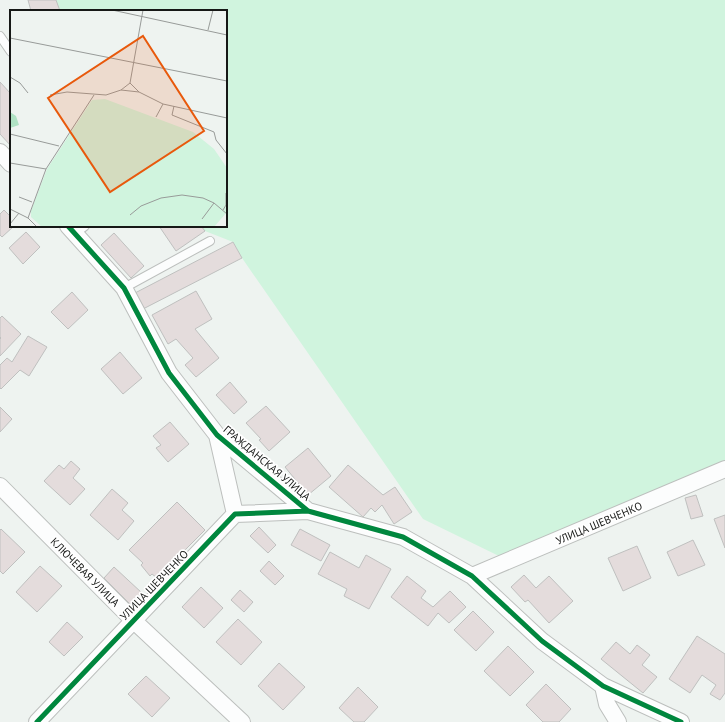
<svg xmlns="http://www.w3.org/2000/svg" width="725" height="722" font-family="'PT Sans',sans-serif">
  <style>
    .green { fill: #d0f4de }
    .building { fill: #e4dcdc; stroke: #bfc0bf }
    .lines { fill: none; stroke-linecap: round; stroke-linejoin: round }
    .lane-casing { stroke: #bcbfbd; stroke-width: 10 }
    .street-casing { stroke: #bcbfbd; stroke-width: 18 }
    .lane { stroke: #fcfdfd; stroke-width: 8 }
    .street { stroke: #fcfdfd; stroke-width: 16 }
    .cycleway-casing { stroke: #fff; stroke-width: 8 }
    .cycleway { stroke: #00873e; stroke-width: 5 }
    .labels { text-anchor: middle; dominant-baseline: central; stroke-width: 3.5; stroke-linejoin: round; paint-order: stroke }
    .street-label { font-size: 11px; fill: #161816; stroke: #fff }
    .inset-road { fill: none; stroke: #989b99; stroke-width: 1 }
    .view { fill: #e8590c; fill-opacity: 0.15; stroke: #e8590c; stroke-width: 2 }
    .inset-edge { fill: none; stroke: #161816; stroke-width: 2 }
  </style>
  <rect width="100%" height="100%" fill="#eef3f0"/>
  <!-- green -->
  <path class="green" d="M56,0H725V461L501,557L423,519L242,258L233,242L205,231L201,226H226V11H60Z"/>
  <!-- building -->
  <path class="building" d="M28,0H56L60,11H31Z
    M0,82L11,94V146L0,134Z
    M4,210L11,217V226H14L2,237L0,235V214Z
    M159,226H201L205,231L176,251Z
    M26,232L40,247L23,264L9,248Z
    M114,233L144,266L131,278L101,245Z
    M233,242L242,258L143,309L135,293Z
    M196,291L212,319L195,329L219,358L196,377L185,365L193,358L176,339L168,344L152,315Z
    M72,292L88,310L68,329L51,312Z
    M2,316L21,334L0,356V339L1,338L0,337V318Z
    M28,336L47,347L29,376L20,370L1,389L0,388V365L7,358L12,362Z
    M120,352L142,378L123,394L101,369Z
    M230,382L247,402L234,414L216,395Z
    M266,406L290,432L269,451L259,440L261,439L246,423Z
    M0,407L12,419L0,432Z
    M170,422L189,444L168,462L156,448L161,445L153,436Z
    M308,448L331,476L308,495L285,467Z
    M71,461L80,469L73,478L85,489L70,505L44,481L59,465L64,469Z
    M348,465L383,495L395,487L412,512L394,524L382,505L375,512L371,508L363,517L329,487Z
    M112,489L128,503L122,510L134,521L118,540L90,515Z
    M696,495L703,516L691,519L685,498Z
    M177,502L205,530L157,578L152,574L150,576L141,565L143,563L129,550Z
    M725,515V548L714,519Z
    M259,527L276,545L268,553L250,536Z
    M1,529L25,552L3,574L0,571V530Z
    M300,529L330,545L321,561L291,545Z
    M693,540L705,565L678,576L667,552Z
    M637,546L651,578L623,591L608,558Z
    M330,552L359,568L366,555L391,569L369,609L344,596L347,589L318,574Z
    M269,561L284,576L275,585L260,571Z
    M40,566L62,586L37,612L16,592Z
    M114,567L142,593L131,605L104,578Z
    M524,575L536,588L549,576L573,601L549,623L528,600L525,602L511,587Z
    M407,576L426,591L421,598L433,607L450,591L466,607L449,623L438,613L428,626L391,597Z
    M201,587L223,608L204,628L182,607Z
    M240,590L253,602L244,612L231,600Z
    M473,611L494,632L476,651L454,630Z
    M238,619L262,642L241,665L216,642Z
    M67,622L83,637L64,656L49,642Z
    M697,636L725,654V693L720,700L710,694L716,685L702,675L690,693L669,679Z
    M616,642L630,654L637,645L650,655L642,665L657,677L643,693L601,659Z
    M508,646L534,672L510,696L484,671Z
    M279,663L305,687L283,710L258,686Z
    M146,676L170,698L152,717L128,694Z
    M546,684L571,709L559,722H543L526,705Z
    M358,687L378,707L364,722H354L339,708Z"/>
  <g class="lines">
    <!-- lane casing -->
    <g class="lane-casing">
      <path id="lane" d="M0,36L11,52
        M75,234L85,226
        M124,288L210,241"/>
    </g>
    <!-- street casing -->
    <g class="street-casing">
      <path id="street" d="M0,152L11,164
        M68,226L124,288L169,373L217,435L308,511L403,537L472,576L542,641L603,686L681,722
        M217,435L235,514
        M0,486L134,621L242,722
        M472,576L725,469
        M603,686L607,704L618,722
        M37,722L235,514L308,511"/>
    </g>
    <!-- lane -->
    <use href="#lane" class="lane"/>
    <!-- street -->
    <use href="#street" class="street"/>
    <!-- cycleway casing -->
    <g class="cycleway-casing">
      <path id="cycleway" d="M68,226L124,288L169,373L217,435L308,511L403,537L472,576L542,641L603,686L681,722
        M37,722L235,514L308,511"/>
    </g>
    <!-- cycleway -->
    <use href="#cycleway" class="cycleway"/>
  </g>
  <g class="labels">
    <!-- street labels -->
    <g class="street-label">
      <text transform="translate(267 463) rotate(40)">ГРАЖДАНСКАЯ УЛИЦА</text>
      <text transform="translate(599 523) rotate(-23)">УЛИЦА ШЕВЧЕНКО</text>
      <text transform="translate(85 572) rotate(45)">КЛЮЧЕВАЯ УЛИЦА</text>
      <text transform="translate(154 585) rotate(-46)">УЛИЦА ШЕВЧЕНКО</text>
    </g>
  </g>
  <!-- overview -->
  <g transform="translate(10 10)">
    <rect width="217" height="217" fill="#eef3f0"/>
    <path d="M95,89L183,122L204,139L217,158V202L204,217H32L21,207V201L37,159L82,90Z" fill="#d0f4de"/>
    <path d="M0,102L6,106L9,115L0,118Z" fill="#b0e2c4"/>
    <path class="inset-road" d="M102,0L217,25M198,20L203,0M0,28L217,71M0,67L10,73L18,83M120,73L129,82M111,80L120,73L133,0M40,85L57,82L96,85L111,80L129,82L153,94L217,108M164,96L162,105L204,122L206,130L217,144M146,107L153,94M0,124L49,136M0,153L36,159M9,187L22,192M0,199L18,208L27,217M213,200L216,195V183M120,205L131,196L151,188L172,185L193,188L204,193L217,204M18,208L36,159L84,85M192,209L204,193M0,214L9,203"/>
    <path class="view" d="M133,26L194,121L100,182L38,88Z"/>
    <rect width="217" height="217" class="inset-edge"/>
  </g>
</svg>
